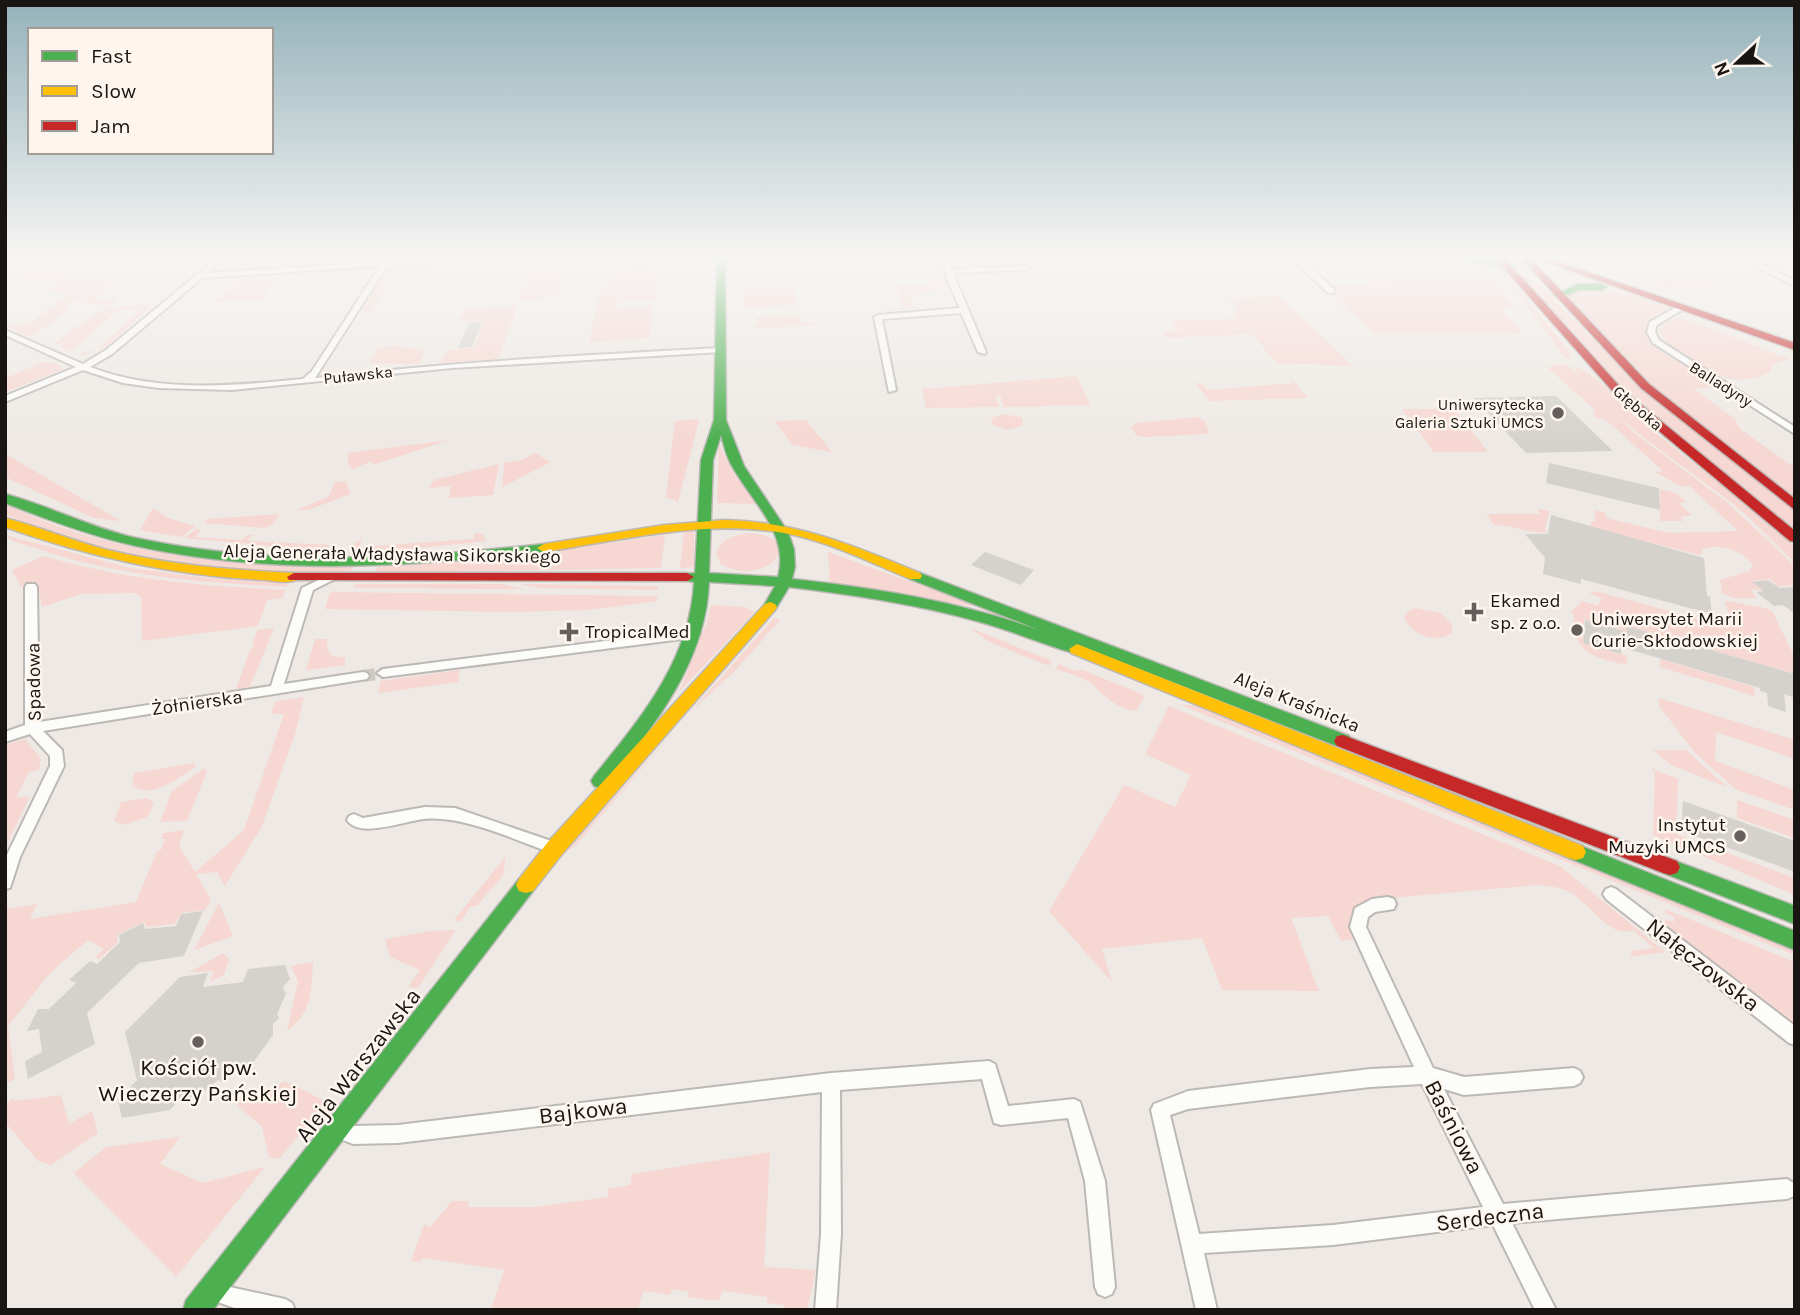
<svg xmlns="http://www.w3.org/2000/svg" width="1800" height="1315" font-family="Karla,sans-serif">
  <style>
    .green { fill: #f7d7d2 }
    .building { fill: #d5d2cd }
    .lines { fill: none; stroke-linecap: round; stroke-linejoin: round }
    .street-tunnel { stroke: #cec9c4; stroke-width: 12; stroke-dasharray: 12 6; stroke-linecap: butt }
    .street-casing { stroke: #bcb9b5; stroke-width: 4 }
    .fast-casing { stroke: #bcb9b5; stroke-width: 3 }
    .slow-casing { stroke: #bcb9b5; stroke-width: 3 }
    .jam-casing { stroke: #bcb9b5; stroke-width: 3 }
    .street { fill: #fcfcfb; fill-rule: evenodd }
    .fast { fill: #4caf50; fill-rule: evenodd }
    .slow { fill: #ffc107; fill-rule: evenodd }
    .jam { fill: #c62828; fill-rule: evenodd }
    .poi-dot { fill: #645f5c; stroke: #fef6ee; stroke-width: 2.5 }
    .labels { text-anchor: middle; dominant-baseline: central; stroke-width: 5; stroke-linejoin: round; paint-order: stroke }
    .far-street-label { font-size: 16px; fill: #191512; stroke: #fef6ee }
    .far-poi-label { font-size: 16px; fill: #191512; stroke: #fef6ee; text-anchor: end }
    .street-label { font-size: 19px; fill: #191512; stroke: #fef6ee }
    .poi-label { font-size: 19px; fill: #191512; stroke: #fef6ee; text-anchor: start }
    .near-street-label { font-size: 23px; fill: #191512; stroke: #fef6ee }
    .near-poi-label { font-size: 23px; fill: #191512; stroke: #fef6ee }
  </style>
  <rect width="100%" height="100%" fill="#eee9e4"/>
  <!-- green -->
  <path class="green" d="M70,259H97L77,267L61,281L102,279L116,274L104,284L116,283L96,299L119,298L105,310L125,305L151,306L106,347L82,356H79L86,351H96L141,309L118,310L71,351L60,347L65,343L51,345L109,305L79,303L72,308L100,286L72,302L67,312L29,337L5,326L32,322L71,293L44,292L57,282L9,281L26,269H51Z
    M502,259H569L557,295L517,302L532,262L501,263Z
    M429,264L427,269L395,271L372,311H362L388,267Z
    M659,265L655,300L617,302V308L654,305L649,338L589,342L602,284L610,283L612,274L605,271L607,269Z
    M941,273L943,291L912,294L910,299L913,309H883L882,305L887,309L903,308L896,285L938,282L936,276L928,274Z
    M1503,274L1508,275L1571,354V358H1565Z
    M1695,274C1706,281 1708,269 1726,280L1652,282H1726L1741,287L1716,285L1719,288L1691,286L1694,289L1675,286L1663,289L1643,278Z
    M281,275L261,300L215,302L238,278Z
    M1519,275L1531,276L1642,389L1795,511V531L1627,394Z
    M1465,276H1489L1516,307L1504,308V313L1522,333H1374L1322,286Z
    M794,285L797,305L744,308L743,288Z
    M1582,289L1620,291L1665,307L1666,313L1648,324L1647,338L1660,351L1726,387L1694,389L1735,419L1740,429L1795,468V499L1682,413L1631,367L1568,299L1570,293Z
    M1280,296L1353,366L1277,363L1252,334L1168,338L1161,332L1179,331L1172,320L1236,319L1232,313L1237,312L1228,298Z
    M518,305L498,359L440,363L446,350L474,348L484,321L458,322L465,309Z
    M800,315L801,323L833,324L751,328L757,325V317Z
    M1676,318L1692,321L1789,359L1774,365L1769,373C1758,377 1744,381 1732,379C1715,376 1658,347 1660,328Z
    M396,346L425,350L420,362L423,364L369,363L378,348Z
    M44,362L58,364L64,369L5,392V378Z
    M1553,365H1568L1632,431L1729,504L1795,566V585L1778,586L1770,579L1753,581L1764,591L1751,589L1757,598H1733L1722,593L1720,580L1749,571L1753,565C1742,550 1720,543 1703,549L1700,555L1600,530L1589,535L1591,522L1595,521V510L1606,513V518L1669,533L1738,531L1689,486H1680L1655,472L1663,471L1605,419L1595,418L1593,408L1548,368Z
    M1575,367C1599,375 1621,404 1641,421C1692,464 1746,501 1795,547V563C1774,542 1754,521 1732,503C1704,480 1576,395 1575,367Z
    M1287,373L1308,398L1209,401L1196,383H1201L1208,390L1293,383Z
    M1077,376L1090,405L1004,407L1000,395L996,396L999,407L926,408L922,389Z
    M1402,409H1454L1488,452H1434Z
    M1005,414L1022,418L1023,426L1007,430L991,424L993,417Z
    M1197,417L1205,421L1209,432L1205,434L1145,437L1136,435L1131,427L1136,423Z
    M696,419L699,420L678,502L666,497L675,421Z
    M806,420L832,452L793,445L774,421Z
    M449,440L373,465L372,461L352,469L348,463V453Z
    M719,445L734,474L757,504L717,503Z
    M535,453L551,462L502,487L504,463L522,460Z
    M5,454L121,521L94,518L5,477Z
    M499,464L493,495L449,498L451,486L429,488L434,480Z
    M346,481L351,494L308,510H297L329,496L335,482Z
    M1660,489L1676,493L1687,502L1679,503L1692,516H1679L1684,521H1660Z
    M5,504C114,557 233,566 353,567L349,573C232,572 113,565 5,514Z
    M153,508L168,518L195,526L181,537L140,530Z
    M1537,509L1550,511L1545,528L1547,533C1528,533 1513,525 1494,525L1486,514H1540Z
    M280,514L273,524L265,528L204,523L207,519Z
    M196,529L201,530L195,537L241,540L247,535H253L247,541L330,545L325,551L185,538Z
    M694,531V567L680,568L684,532Z
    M475,533L483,534L486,541L410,549H352L357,541L362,540L359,547L473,539Z
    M747,533C761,534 776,535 780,551C772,573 739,576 721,564L716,554C721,539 733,536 747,533Z
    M5,535L130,568L202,577L284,582L291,587C205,583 120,577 38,549C28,546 11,542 5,535Z
    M665,535L661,568L374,573L378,567L486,560Z
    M828,552L972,604L971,606L830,584Z
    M44,556C123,580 204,586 286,590L282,598L267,600L258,626L142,641L141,597L135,593L81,594L42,607L37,582L21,587L12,570Z
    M355,584H502L523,589L362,588L354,587Z
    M520,584L658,586L657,590L540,588Z
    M1595,591L1722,625L1730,617L1725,603L1728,601L1768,609L1772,611L1795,658V674L1628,626L1627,634L1584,619L1583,643L1627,656V663L1622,664C1601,659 1577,654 1574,628C1573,620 1576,618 1571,612L1582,601L1598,606L1601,598L1589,594Z
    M330,592L657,596V601L588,610L510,612L325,609Z
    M711,605L745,607L755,612L679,692L707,622Z
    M1416,608L1440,613L1451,623L1453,632C1438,645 1410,635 1404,617L1410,610Z
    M774,618L780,620L734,672L688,714Z
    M274,628L250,687L236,689L250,650L255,645H252L257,630Z
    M970,628L1052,661L1049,666L989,642Z
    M315,639H327V650L333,656L345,658V665L306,670Z
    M1660,659L1754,687L1755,696L1660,667Z
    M1059,664L1075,671L1083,670L1142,694L1144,698L1136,711C1117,709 1106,697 1093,685C1084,677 1067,673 1056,669Z
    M460,670L458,682L378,693L381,681Z
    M304,697L295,734L262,826L225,886L217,872L196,874L211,899L205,910L181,913L175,924L147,927L144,922L117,935L118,942L99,959L95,957L104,949L88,940L50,973L8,1026L15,1079L5,1084V909L37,904L30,919L136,902L157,851L161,850L165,839H161L163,833L184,830L179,846L195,872L244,830L284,714H271L275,702Z
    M1659,698L1795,740V759L1716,732L1715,761L1795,790V810L1737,790L1695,753L1659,706Z
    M1181,705H1195L1251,727L1795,949V955Z
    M1169,706L1560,866L1665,952L1630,957L1632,951L1654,948L1633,930C1610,940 1589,902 1570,892C1559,887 1549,886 1537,885L1369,900C1348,908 1349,923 1352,940L1341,941L1328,916L1291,918L1319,991L1222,990L1202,938L1102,949L1112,982L1049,911L1124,785L1175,807L1191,775L1145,754Z
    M675,730L577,844L562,856Z
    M25,739L41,759L39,770L29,772L16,798L30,796L5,848V745Z
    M1653,750H1686L1727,787L1671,765Z
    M194,763L196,766C181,776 149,802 132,785L134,773Z
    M1651,768L1678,779L1676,834L1795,878V895L1653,835L1655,773Z
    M203,769L207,771L187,821L160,822L172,791Z
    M148,798L154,804L147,817L123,825L114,821L121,802Z
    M1737,800L1795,820V838L1737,818Z
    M506,856L503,875L477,906H471L460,922L454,920Z
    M219,903L233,936L194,950Z
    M1665,909L1795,962V1024L1665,925V919L1674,922V917L1665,913Z
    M456,930L418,988L408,987L420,970L390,957L385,939L430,931Z
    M223,953L229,959L224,975L210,982L214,971L190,972Z
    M313,962C311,992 312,1013 287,1031L298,981L291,966Z
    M285,1081L327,1102L279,1159L269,1157L262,1127L236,1104L239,1098L262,1095Z
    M61,1095L69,1124L92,1111L98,1133L51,1165L38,1161L5,1122V1104L13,1098L16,1101Z
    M180,1137L160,1164L203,1183L265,1167L176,1277L74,1173L106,1147Z
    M770,1152L764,1267L816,1270L807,1310H784V1305L767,1303V1297L722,1291L719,1301L688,1297L689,1292L672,1289L670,1295L643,1291L638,1310H491L504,1270L423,1258L420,1262L411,1261L424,1224L430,1227L452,1201H469L468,1207H536L608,1197V1189L630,1185L632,1174Z"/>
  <!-- building -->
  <path class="building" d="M482,322L472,347L458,348L469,323Z
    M1556,396L1613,451L1526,453L1474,398Z
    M1549,463L1659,488L1660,510L1546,483Z
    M1551,515L1704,558L1707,596L1710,597L1712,614L1581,579V584L1543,574L1545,558L1525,534H1548Z
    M985,552L1034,570L1021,585L971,565Z
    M1768,580L1780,588L1795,587V614L1783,605L1774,606L1756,592L1764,591L1752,582Z
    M1585,620L1627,632V626L1795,674V698L1784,694L1786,712L1768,706L1767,693L1760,691V688L1621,647V654L1583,643Z
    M1683,801L1795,841V872L1681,831Z
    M203,911L184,956L139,963L87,1013L95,1044L28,1079L25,1061L42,1052L39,1029L27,1031L38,1009H49L76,983L69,980L90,961L97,964L120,942L119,935L143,923L145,929L176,926L181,914Z
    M285,965L290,979L283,987L286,994L277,1014L279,1018L273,1024V1035L252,1064L242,1071L238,1069L222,1082L218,1080L202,1093L198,1091L191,1099L179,1100L170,1110L122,1118L118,1100L137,1080L125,1032L180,977L208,973L203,987L243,982L248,969Z"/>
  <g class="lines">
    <!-- street-tunnel -->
    <path class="street-tunnel" d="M363,676L383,673"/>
    <!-- street casing -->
    <g class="street-casing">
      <path id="street" d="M216,259H223L207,273L425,259H461L458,261L387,266L315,378C450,362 585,355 721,348L725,350L721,352L452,368L232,390L159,388L123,383L83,370L5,402V396L76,367L5,335V330L83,364L106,350ZM380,266L312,371L303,379C233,386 157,393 90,367L112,354L202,278Z
        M944,259H950L952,269L1025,266L1029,268L1025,270L953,273L986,352L985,354L978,352L961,313L882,319L896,390L889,392L874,317L878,315L960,308L946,277Z
        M1293,259H1300L1334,289V293H1328Z
        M1741,259H1750L1795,281V286Z
        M1678,306L1685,308L1657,325L1655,332L1659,340L1795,427V434L1653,343L1647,332L1650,322Z
        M329,575L333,576L335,578L333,580L313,590L284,684L363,672L367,673L369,676L367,679L43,731L62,750L64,766L20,857L10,888L5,889L6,857L50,766V756L30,734L5,742V732L25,725V587L27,584H35L37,587L39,722L271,686L302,588Z
        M694,630L700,634L698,637L383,677L377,673L383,669Z
        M425,807L455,808L560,844L562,848L560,852L555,854C517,841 464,815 424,819C404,821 359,839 347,820L349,816L354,814L363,818Z
        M1611,887L1616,889L1795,1026V1045L1789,1043L1606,899L1603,894L1606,889Z
        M1388,897L1394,899L1396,904L1394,909L1375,912L1368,917L1366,927L1433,1068L1464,1077L1574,1068L1580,1071L1583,1077L1580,1083L1574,1086L1464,1095L1444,1089L1503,1204L1787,1179L1795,1184L1794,1196L1787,1199L1512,1223L1556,1310H1535L1493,1225L1333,1245L1204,1253L1217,1310H1196L1151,1110L1154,1104L1188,1091L1370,1069L1414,1067L1350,927L1355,908L1372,899ZM1422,1084L1483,1207L1333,1225L1199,1234L1170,1115L1188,1109L1370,1087Z
        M989,1061L995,1064L1008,1106L1074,1099L1080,1102L1105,1181L1115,1287L1112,1294L1105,1297L1098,1294L1095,1287L1085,1181L1068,1118L1001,1125L994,1123L982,1079L840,1090L841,1234L836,1310H815L821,1234L822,1092L398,1143L353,1144L330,1135L328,1128L330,1121L337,1119L353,1126L398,1125L831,1073Z
        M211,1280L230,1287L285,1299L292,1303L295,1310H240L204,1297L201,1290L204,1283Z"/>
    </g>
    <!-- fast casing -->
    <g class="fast-casing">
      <path id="fast" d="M717,259H725L726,420L744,466L788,532L794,549L795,567L792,579C876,588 962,602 1042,631L910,579L908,576L910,573H920L1349,736L1352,741L1349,746H1337L1083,647V653L1077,654C1044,645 1013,631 980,622C917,604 853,595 789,587L775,610L770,612L763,607L775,586L709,582C706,662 654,726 606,786L600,788L594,786L591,781L594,776C641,718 690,660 694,582L682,580L680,577L682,574L695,573L701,460L714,420ZM721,435C724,445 726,456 732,466C751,501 790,533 778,577L709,573L713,460Z
        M1456,259H1481L1517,266L1513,269Z
        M1578,284H1602L1607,287L1602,290H1579L1559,298L1554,295Z
        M5,494C50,506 91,528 136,538C271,567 408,559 544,544L551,548L544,552C408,567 272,576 136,546C91,536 48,520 5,503Z
        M1576,844L1795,931V950L1569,858L1566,852L1569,846Z
        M1670,859L1795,906V924L1663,873L1660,867L1663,861Z
        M526,877L533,879L536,885L533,891L213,1310H183L186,1300L519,879Z"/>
    </g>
    <!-- slow casing -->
    <g class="slow-casing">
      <path id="slow" d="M5,518C40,527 73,541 108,550C169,565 232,570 294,573L301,577C293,585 276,581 265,580C176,576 89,557 5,527Z
        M724,520C799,522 852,545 920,573L922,576L920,579H910C869,562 828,541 784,533C704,519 623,540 544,552L537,548L544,544L664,525Z
        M770,602L775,604L777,607L775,610L562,854L533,891L526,893L519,891L516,885L519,879L548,842L765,604Z
        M1077,644L1583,846L1586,852L1583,858L1576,860L1569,858L1071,653L1069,649Z"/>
    </g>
    <!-- jam casing -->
    <g class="jam-casing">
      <path id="jam" d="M1496,259H1505L1623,390L1795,531V542L1790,541L1615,394Z
        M1522,259H1531L1649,384L1795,499V510L1641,388Z
        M1537,259H1550L1795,343V350Z
        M294,573H687L694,577L687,581L289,580L287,577Z
        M1343,735L1677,861L1680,867L1677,873L1670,875L1663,873L1337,746L1334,741L1337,736Z"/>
    </g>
    <!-- street -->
    <use href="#street" class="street"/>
    <!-- fast -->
    <use href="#fast" class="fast"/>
    <!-- slow -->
    <use href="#slow" class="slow"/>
    <!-- jam -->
    <use href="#jam" class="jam"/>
  </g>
  <!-- sky -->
  <linearGradient id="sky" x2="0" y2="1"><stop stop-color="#94b2ba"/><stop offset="0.58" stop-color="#f7f5f3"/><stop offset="1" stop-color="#f7f5f3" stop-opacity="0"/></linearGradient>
  <rect width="1800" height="443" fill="url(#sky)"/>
  <!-- markers -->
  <g class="poi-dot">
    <circle cx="1558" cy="413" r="7"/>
    <path d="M1470.5 601.5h7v7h7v7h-7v7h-7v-7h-7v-7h7z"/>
    <circle cx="1577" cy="630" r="7"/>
    <path d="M565.5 621.5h7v7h7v7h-7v7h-7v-7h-7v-7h7z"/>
    <circle cx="1740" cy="836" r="7"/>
    <circle cx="198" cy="1042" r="7"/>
  </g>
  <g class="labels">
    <!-- far-street labels -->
    <g class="far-street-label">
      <text transform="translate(358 375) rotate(-6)">Puławska</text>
      <text transform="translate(1721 384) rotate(32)">Balladyny</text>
      <text transform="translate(1638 408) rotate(41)">Głęboka</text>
    </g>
    <!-- far-poi labels -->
    <g class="far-poi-label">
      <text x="1544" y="404">Uniwersytecka<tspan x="1544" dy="18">Galeria Sztuki UMCS</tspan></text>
    </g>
    <!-- street labels -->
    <g class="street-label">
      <text transform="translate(392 554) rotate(1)">Aleja Generała Władysława Sikorskiego</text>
      <text transform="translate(34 682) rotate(-91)">Spadowa</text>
      <text transform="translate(1297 702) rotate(22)">Aleja Kraśnicka</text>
      <text transform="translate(197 703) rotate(-8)">Żołnierska</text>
    </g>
    <!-- poi labels -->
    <g class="poi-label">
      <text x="1490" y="601">Ekamed<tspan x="1490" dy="22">sp. z o.o.</tspan></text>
      <text x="1591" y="619">Uniwersytet Marii<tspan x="1591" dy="22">Curie-Skłodowskiej</tspan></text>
      <text x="585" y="632">TropicalMed</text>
      <text x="1726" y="825" text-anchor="end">Instytut<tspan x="1726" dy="22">Muzyki UMCS</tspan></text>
    </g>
    <!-- near-street labels -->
    <g class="near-street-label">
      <text transform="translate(1703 965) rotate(38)">Nałęczowska</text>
      <text transform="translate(358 1065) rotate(-52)">Aleja Warszawska</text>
      <text transform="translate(583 1111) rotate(-7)">Bajkowa</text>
      <text transform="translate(1454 1127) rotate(63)">Baśniowa</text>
      <text transform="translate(1490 1217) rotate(-7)">Serdeczna</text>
    </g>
    <!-- near-poi labels -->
    <g class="near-poi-label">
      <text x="198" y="1067">Kościół pw.<tspan x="198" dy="26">Wieczerzy Pańskiej</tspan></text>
    </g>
  </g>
  <!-- border -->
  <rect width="1800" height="1315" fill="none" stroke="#191512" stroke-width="14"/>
  <!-- legend -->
  <rect x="28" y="28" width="245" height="126" fill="#fef6ee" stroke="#a29c96" stroke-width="2"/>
  <rect x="42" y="51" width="35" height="10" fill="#4caf50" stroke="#a29c96" stroke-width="2"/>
  <text x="91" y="63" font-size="21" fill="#191512">Fast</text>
  <rect x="42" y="86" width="35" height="10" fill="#ffc107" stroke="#a29c96" stroke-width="2"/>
  <text x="91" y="98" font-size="21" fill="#191512">Slow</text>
  <rect x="42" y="121" width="35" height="10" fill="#c62828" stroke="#a29c96" stroke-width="2"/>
  <text x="91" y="133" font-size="21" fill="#191512">Jam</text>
  <!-- north arrow -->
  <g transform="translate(1737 63) rotate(248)" stroke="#fef6ee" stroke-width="5" paint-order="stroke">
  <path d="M0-5L12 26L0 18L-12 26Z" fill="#191512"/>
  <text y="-10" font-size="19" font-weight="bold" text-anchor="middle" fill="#191512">N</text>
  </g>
</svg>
